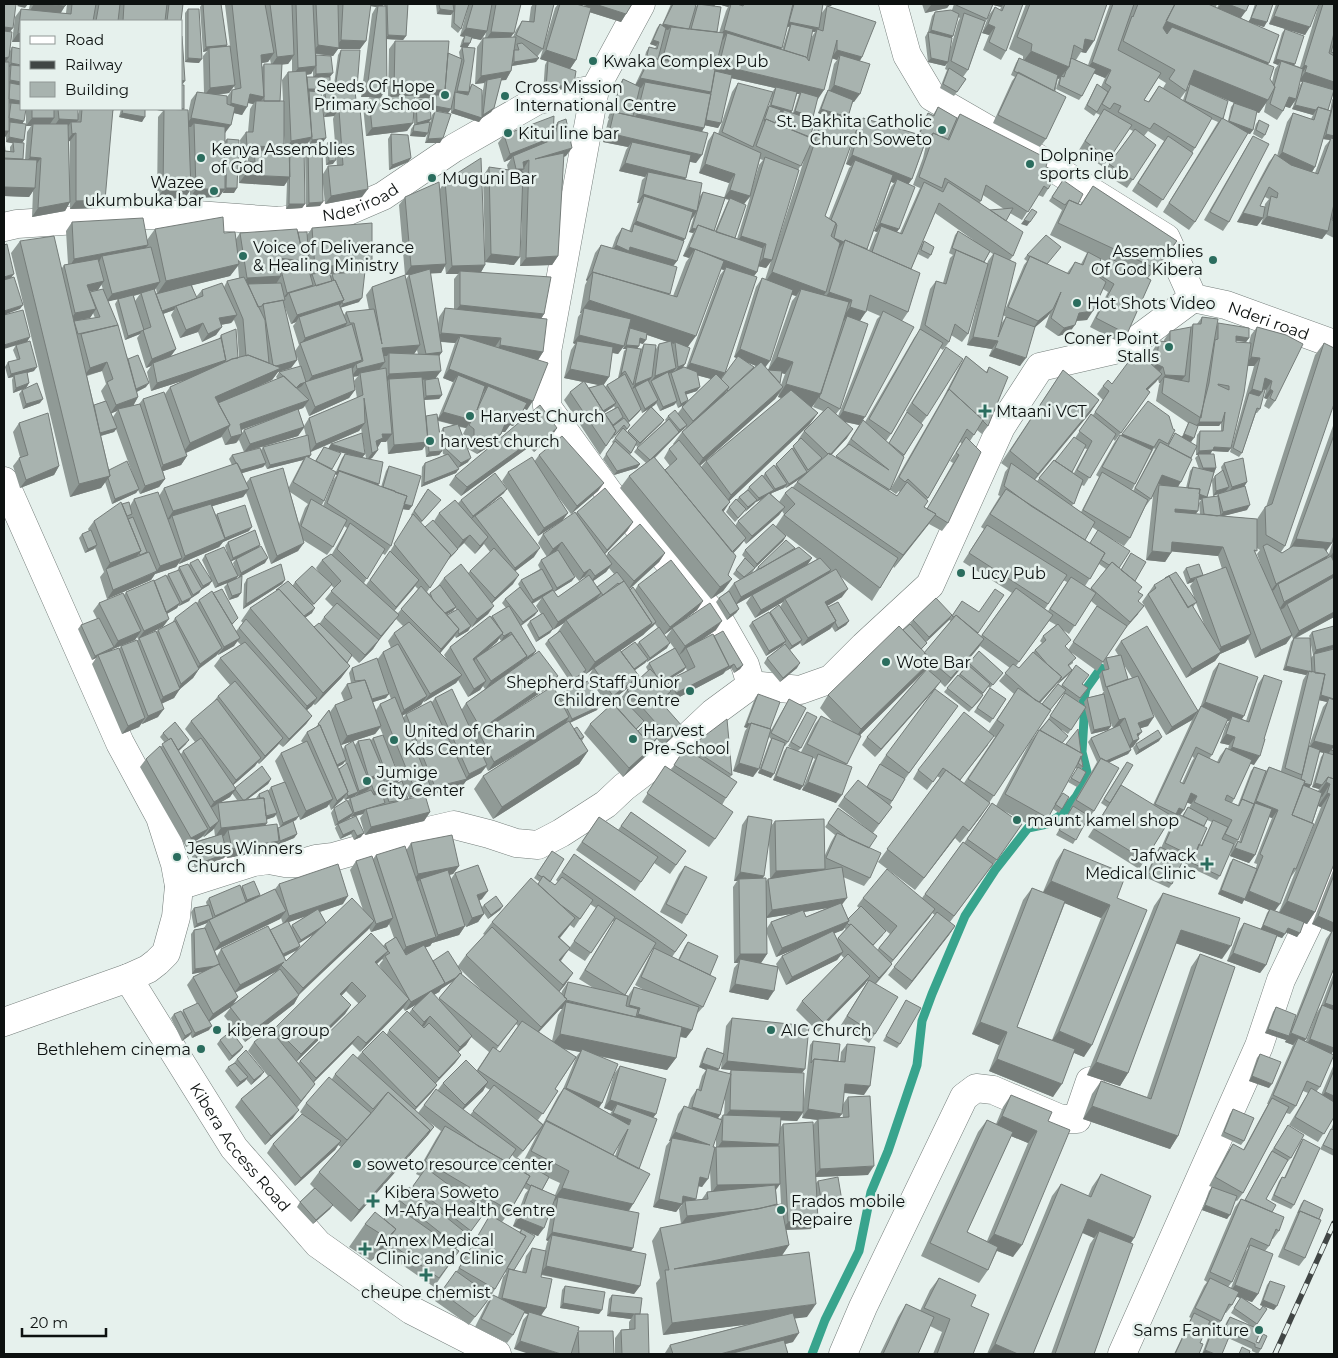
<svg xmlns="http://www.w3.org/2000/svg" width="1338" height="1358" font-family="Montserrat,sans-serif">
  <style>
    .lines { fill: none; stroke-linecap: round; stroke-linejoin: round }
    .stream { stroke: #38a48d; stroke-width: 9 }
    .minor-casing { stroke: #747d7a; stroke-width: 29 }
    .minor { stroke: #fff; stroke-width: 28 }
    .rail-casing { stroke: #414645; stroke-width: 5.5 }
    .rail { stroke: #e6f1ed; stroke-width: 4; stroke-dasharray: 11; stroke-linecap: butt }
    .wall { fill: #909a96; fill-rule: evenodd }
    .shaded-wall { fill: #767d7a }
    .building { fill: #a8b3af; stroke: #767d7a; fill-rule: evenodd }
    .poi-dot { fill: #2b6d5e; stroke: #e6f1ed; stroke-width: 2 }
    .labels { text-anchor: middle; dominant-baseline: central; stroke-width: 5; stroke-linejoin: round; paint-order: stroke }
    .poi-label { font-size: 16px; fill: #0d1110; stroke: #e6f1ed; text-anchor: start }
    .street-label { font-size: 16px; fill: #0d1110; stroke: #e6f1ed }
  </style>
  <rect width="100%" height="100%" fill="#e6f1ed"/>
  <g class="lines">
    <!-- stream -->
    <path class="stream" d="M812,1354L825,1320L859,1251L871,1192L888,1151L917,1065L922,1021L932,994L965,916L995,870L1028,828L1047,824L1061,815L1076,797L1088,776L1082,752L1084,719L1083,702L1086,689L1101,668"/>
    <!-- minor casing -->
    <g class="minor-casing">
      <g id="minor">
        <path id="s1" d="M893,4L907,55L932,97L1034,156L1166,238L1193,298L1226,305L1334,344"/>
        <path d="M595,89L547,352V407L609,493L721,623L745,665L751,685"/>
        <path id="s2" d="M4,227L17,224L92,219L123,215H197L279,221L346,212L383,196L454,148L538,100L595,89L641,4"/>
        <path d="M4,481L120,743L160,817L175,864L179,886L176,917L166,953L157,962L148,969L128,978"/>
        <path d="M179,886L254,862L269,860L285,863H302L316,859L333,857L411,835L454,825L489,834L516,843L538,845L561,833L606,804L624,787L678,746L713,713L751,685L800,690L831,679L864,646L930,585L1001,427L1040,367L1127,347L1193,298"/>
        <path id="s3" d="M4,1022L128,978L234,1148L318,1244L411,1310L497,1354"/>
        <path d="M843,1354L863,1307L964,1097L976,1088L993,1090L1061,1119H1077L1090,1081"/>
        <path d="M1122,1354L1259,1046L1281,980L1315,909L1334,864"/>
      </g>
    </g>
    <!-- minor -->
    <use href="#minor" class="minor"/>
    <!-- rail casing -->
    <g class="rail-casing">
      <path id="rail" d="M1275,1354L1334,1223"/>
    </g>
    <!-- rail -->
    <use href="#rail" class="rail"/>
  </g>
  <!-- wall -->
  <path class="wall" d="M4,4L10,32V51L12,47L23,124L24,140L22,143L23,159L22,160H25L27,132L31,126H26V109H78V114L79,112V109H115L113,111L99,208L70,209V202L65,211L32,217L33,191L29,197L4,196ZM6,135V142L13,143L10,147V151H5L4,139ZM69,141H70V196Z
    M30,4H66L61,13H66L67,4H183L181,21H21V42H12L15,17L21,9H29Z
    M202,4H221L227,46H230L225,5L226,4H384L382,6H384L385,4H408L406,36L403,40L387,39L381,97H388L389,49L395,41L448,53L460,58L459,52L462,47H460L462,40L464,37L460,36L469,4H521L511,37H513L516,30L522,21L529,22L531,7L533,4H554L543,49L537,57L536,62L512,66L511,71L506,80H501L494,108L491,112L482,118L479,122L451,113V106V109L448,113L432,110L433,100L434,98H414V101L416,99L431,119L429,122L425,137L410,136L411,129L414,125V117L407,131L366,136L363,106L369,98L378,97H361L372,14L376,7L370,6L366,41L360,49H338L333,56L316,54V56L330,77V89L327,92H333L338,55L341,50L357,88L355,91L362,197L325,204L323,184L320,206L306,207L305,150L308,146L323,174L328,166H337L333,119L334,116L324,117L322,97L324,93H321L323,142L310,144L309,141L306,146L300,147L305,204L302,208L286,209L287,182L284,186L239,183V170L245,161H248V158L251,154H241L240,140L246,132H248L250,109L253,104L248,103L242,115L234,113L225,133V141L227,139L234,193H223V191L219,197L190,198V190L185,198L157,199L158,117L163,111L151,109H181L183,85V110L188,114L191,100L197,92L204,93L203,56L207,51L203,52L200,7ZM486,32L485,38H483L477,47L475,84L484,83V84L482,96L472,84L470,87L467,48L470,43L472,38L481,40ZM270,59L271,64H264L262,67V63L268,62ZM292,59V72H288L282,80L283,101H280L282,64H288ZM313,70V77H307L306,75L311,74ZM234,86L235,90H232L227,97L218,95L229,93ZM284,135L285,150L289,149L288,151H282Z
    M436,4H469L461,29L458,33L451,27L452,13L451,15L437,14Z
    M558,4H584L582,6H584L585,4H632L621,22L589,12L576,60L570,69L571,88L543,92L545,65L547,61L540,59L555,8Z
    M671,4H692L689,29L695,8L698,4L714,6L717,32L719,33L726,11L728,7L718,4H740L741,5V4H832L831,6L823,5L821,14L827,6L862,57L860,61L854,102H853L845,121L858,126L863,118L918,135L925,117L928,113L933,115L938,107L957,118L960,114L1046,167L1048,189L1043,197L1038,195L1022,220L1010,213L1006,221L1013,256L1010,260L1005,310L1024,265L1027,261L1024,259L1027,255L1067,273L1075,262L1081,264L1087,253L1050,235L1062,210L1049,201L1063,180L1078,204L1080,205L1093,186L1177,241L1168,254L1148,278L1127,334L1121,343L1090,327L1108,292L1103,289L1087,320L1077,321L1069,333L1058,336L1045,327L1050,313L1047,317L1035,327L1020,366L989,356L992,349L967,345L985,272L968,334L962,342L951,335L949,342L943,350L940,348L891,434L886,441L889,443L907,412L906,411L946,347L927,416L921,424L923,425L904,456L889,491L897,496L900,492L899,491L896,494L890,490L943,398L960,365L966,356L986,372L989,367L988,426L982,434L977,430L970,441L948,523L942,531L929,524L894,568L893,566L880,588L872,601L841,577L842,597L827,606L828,607L849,621L846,625L835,632L832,627L830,629L802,646L800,643L790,650L797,668L780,682L764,663L767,658L785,644L784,643L783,645L766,656L749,626L752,622L780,607L783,602L755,618L746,603L751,596L737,604L739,609L736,613L727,620L716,602L719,598L728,591L734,583L740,580L733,574L745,558L742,555L745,550L776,526L784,514L782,511L779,515L746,544L744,541L733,553L728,575L732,579L723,591L711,599L620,488L629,476L646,463L634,452L637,448L666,421L665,420L668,416L678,413L684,405L678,408L676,403L674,405L660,411L656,403L652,407L664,420L661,424L637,447L636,445L630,455L640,464L637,468L614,475L603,459L613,443L612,442L621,430L612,439H611L600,455L564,400L570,392L583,382L564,378L571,350L575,344L573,343L578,317L581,313H580L585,285L587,281L586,280L595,253L601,245L612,248L616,237L622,228L629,231L630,229L639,203H637L642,180L645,177L619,171L626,150L628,147L603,142L608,121L609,119L608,118L620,83L623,79L635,85L645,64H643L646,52L649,47L655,49L656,46L650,44L657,28L660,24L662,25ZM787,26L789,27L782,50L781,49ZM812,32H815L811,38L809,45ZM832,58L837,60L834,64L828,91V90L825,95L818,113L823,115L815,126L811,138L810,137L811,119L813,117L817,99ZM731,78L775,88L773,91L769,106L766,110L738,83L732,92L718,134L714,132L708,141L699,173L729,183L724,198L703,192L700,196L699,201L685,179L690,162L696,163L702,132L705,125L718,128L721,123ZM797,94H799L793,113H791ZM780,112L782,113L776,123H775ZM856,131L846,164L851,166L849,168L829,218L825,216ZM926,141H927L923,158L913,185L920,188L900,233L897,232L899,229L908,184L912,179ZM760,159L763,160L759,165L752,188ZM804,160L775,250L798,170ZM891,182L894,183L891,187L874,231L877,232L875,235L869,250L867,249ZM983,195L1004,209L990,210L980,203ZM750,197L737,239L735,238L744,204ZM725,199L729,200L727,203L715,231H714ZM935,213L976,242L958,231L955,235L949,253L953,255L950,258L943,283L936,281L930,289L919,331L914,338L865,422L863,420L902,321L908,312L911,269ZM694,216L689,232L693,233L683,256L689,258L686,262L673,296L669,295L673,266L677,261L691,219V220ZM990,252L993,254L988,261L987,264L984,262ZM1101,259L1107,262L1099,276L1095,274ZM771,261L765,280L762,278L756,287L734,357L737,358L721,379L725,373L754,276L757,272L758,266L766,268ZM720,269L724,270L720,275L686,368H682L685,364L688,347ZM792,295L796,296L792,301L768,370H771H768L765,367ZM866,310L880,316L877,319L838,416L836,414L840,409L860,321ZM1003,315L1006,317L1001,324ZM647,335L668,342L659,344L656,349L644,344L641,349L634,381L637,348L639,346V343L643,344ZM624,346L623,349H626L624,351L618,378L607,385L605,387L603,385L609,377L612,353L618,354ZM746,362L756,366L754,367ZM782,373L785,374L781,385L780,383ZM697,375L711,379L686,403V394L697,391ZM585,382L599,385L589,388ZM779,394L778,397L782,398L706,461L701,467L700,466L775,399ZM815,403L813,407L823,411L804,431L798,440L799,441L775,466L765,473L763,476L749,487L747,490L739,497L729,507L726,512L735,522L745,511L756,502L763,499L738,521L735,526L723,512L729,501L809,425L818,413L810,406L812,407ZM614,406L615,408L605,414L604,413ZM651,408L627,432L626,431L630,425L628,423L641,410L642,413ZM844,422L859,425L846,446L835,458L831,455L847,438ZM685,427L686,428L682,432L673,444L674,445L669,449L664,458L670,466L665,470L655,458L678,434ZM960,442L962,444L950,461L953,463L927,509L924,507L927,500ZM801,478L797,482L793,487L785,493L779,502L771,494L772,493L784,488L785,487L786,488ZM779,530L817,559L807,565L812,558L795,548L758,567L755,571L752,573L755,568L783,541L786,536Z
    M922,4H950L947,8L925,13Z
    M954,4H1023L1006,51L1001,60L983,50L989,35L982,33L989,15L995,7L1000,10L1001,7L993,5L987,19L985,23L968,70L963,77L966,79L954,96L940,88L947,70L945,69L947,63L945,66L928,62L925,37L928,32L932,16L935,12L952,10ZM958,17L960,18L958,22L949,54L951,38L953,36Z
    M1026,4H1107L1086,53L1081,52L1076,60L1088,65L1110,4H1217L1216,7L1217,8L1219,4H1249L1241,18L1249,22L1255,4H1273L1264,27L1253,24L1268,65L1270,79L1272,82L1275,69L1278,65L1273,63L1282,33L1285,29L1269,24L1276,4H1319L1305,35L1292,31L1294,65L1300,67L1319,4H1334V90L1328,110L1330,111L1332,100L1334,97V238L1326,234L1322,239L1261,224L1263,218L1257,226L1237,222L1269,162L1275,154L1277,156L1287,122L1293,113L1311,119L1313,115L1292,109L1295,101L1290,108L1285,106L1283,111L1277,120L1264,112L1266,103L1259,113L1256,112L1253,130L1250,134L1247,133L1195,222L1189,230L1163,212L1218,122L1211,119L1195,148L1157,208L1132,191L1164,141L1148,131L1144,136L1156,145L1127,188L1103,173L1133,131L1129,129L1103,167L1079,150L1100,115L1096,113L1094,116L1084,109L1097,84L1101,87L1105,78L1093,73L1082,96L1079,100L1056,89L1059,79L1058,78L1046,139L1040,147L993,123L1012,81L1015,77L1011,75L1016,63L1019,58L1023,60V56L1009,49ZM1158,78L1166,83L1163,88L1159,86L1148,102L1144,100ZM1300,81L1302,82L1300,85L1297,94ZM1189,84L1190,85L1187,88L1183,100L1180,99L1186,91ZM1208,92L1239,105L1234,103L1231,107L1228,121L1223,119ZM1323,139L1330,140L1325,146L1315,173L1312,172L1315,167ZM1265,197L1269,199L1265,204L1263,218L1260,206Z
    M188,9L199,63L185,62V13Z
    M121,109H145L142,122L119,117Z
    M435,111L440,143H425L432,115Z
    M1259,120L1265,135L1262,139L1253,134L1256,124Z
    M558,122L566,156L563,157L558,256L552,265L520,266L522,217L514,265L485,262V265L481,272L544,314L541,319L543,352L538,360L527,410L524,408L519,418L513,426L510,425L505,432H502L495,443L477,454L468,449V437L463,434L466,428L459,427L468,462L458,468L456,473L421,487L422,467L425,463L445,455L443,454L440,433L443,428L454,425L438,421L442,451L439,455L426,457L425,446L422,450L388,454L387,440L386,442H381L378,447V450L372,458L370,459L378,486L381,487L386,471L389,466L412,506L409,510L403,509L391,546L385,555L382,553L364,583L366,585L389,553L412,516L411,515L425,493L441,500L421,523L425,527L434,521L439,513L458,503L461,500L504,493L478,514L534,557L515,571L513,584L492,603L488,614L471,627L468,631L456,638L455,636L440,653L447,660L444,655L450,647L492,616L506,608L502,603L505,599L522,591L518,584L521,580L540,569L538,565L541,560L547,557L538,543L543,534L576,513L577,512L633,522L627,531L605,554L606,556L608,553H665L659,562L630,589V590H635L638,585L703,601L697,610L676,626L716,630L701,640L714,636L743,665L740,669L734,673L731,668L726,671L723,674L670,702L667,696L661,703L676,734L663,746L657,739L651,746L652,747L646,756L623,777L584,733L590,724L614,705L621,698L627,690L633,684L607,704L588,677L593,669L586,674L585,673L584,675L571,683L545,644L548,640L557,633L564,623L552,630L550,633L536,642L527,625L530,621L541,614L536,606L541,599L532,604L535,615L521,626L536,651L533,655L523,661L522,664L552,685L513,711L558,696L560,694L597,710L570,723L574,729L584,737L582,741L588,751L579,764L493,819L474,789L483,776L535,743L488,771L486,767L481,773L466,781L461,788L429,795L427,790L424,794L409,798L403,785L408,799L430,812L424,821L365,835L360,818L363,814L351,817V816L342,822L356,816L361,837L354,840L351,834L340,839L335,828L337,825L335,826L331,813L334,808L347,802L350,798L356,796V794L355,796L345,800L344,798L342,800L331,810L329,804L327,807L300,820L297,810L296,820L293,821L297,834L294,838L277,845V844L273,850L227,858L226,855L224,858L195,869L190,847L193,843L186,847L140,767L146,759L165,743L160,737L163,733L186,744L179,751L181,754L183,751L195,742L185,729L191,721L212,704L218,696L230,685L214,666L220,658L241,645L237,641L234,646L218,655V654L216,656L199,669L193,678L179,689L174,698L162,703L158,717L142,724V723L139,727L122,734L92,664L96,658L92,660L78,629L81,625L97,619L93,611L99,603L124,595L126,592L167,576L168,574L177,571L179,567L189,565L190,563L210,577L202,560L205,555L227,552L225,546L228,542L260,545L258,548L265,563L237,577L236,579L241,593L238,597L229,600L224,587L229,582L215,588L212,581L209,585L201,590L199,593L190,599L189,601L179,606L178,605L177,608L167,614L141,638L156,632L158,630L172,623L175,618L197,603L199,600L213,593L238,618L232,625L236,631L243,623L241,621L250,608L293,585L295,582L320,574L316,568L322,560L332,554L347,528L344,526L333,547L327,555L303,540L298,551L271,564L246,493L243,497L212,506L216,515L217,514L249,531L223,542L219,547L179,564V563L176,567L155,574L151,580L107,599L100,577L104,572L95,548L94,549L85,553L79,538L82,534L89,531L88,529L94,521L122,504L130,506L134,499L159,496L164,488L232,465L229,459L232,455L244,452L239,440L236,443L225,445L222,437L186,453L187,456L181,465L163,471L165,479L159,487L140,494L138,490L136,493L112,504L105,482L101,488L70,497L11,253L20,241L62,268L64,265L68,264L66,231L72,222L147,240L155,229L224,233L236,239L240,233L298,232L307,235L312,228L366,270L330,274L331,276L332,274L359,302L341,307L344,315L346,312L369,310L366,295L372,287L406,279L409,275L411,274L405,275L399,205L405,197L440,189L445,181L485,251L483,176L489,167L508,170L507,165L511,159L504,162L498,143L504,135L553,129ZM238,266L239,278L227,281L224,287L202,290L196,297L192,285L230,276ZM445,266L446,274H458L454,279V309L445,308L439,317L438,324L430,273H441ZM101,284L103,289L90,292V291L98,290ZM156,288L157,294L170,291L156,294L155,290ZM140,294L135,301L134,296ZM123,298L118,299L115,304L125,340L140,334L137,338L146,368L151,366L147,372L151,391L185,380L170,387L165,394L143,399L139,404L133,406L138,397L137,392L146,387L128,359L108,301ZM284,305L291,324L296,322L293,326L299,345L295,351ZM174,310L171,315L180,338L198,332L202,342L216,335L221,325L231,323L234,320L237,328L239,357L238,358L221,335L219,339L171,356L176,349L163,314ZM93,313L95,318L74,321L90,318ZM441,342L455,343L443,378L453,382L438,418L426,416L424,400L439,399L442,395L436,378L439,356L442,352ZM417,350L418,354H414ZM297,357L300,367L279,372L276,377L278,379L246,392L272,380L278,372L291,368L297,360ZM102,371L106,384L101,391L105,401L94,405L87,376ZM358,376L354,381L357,398L309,418L304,426L298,410L303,408L305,406L309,416L349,398L355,390L353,377ZM117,411L113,417L111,413ZM280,416L244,430L242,433V430ZM304,428L306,436L263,447L261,450H252L298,436ZM361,428L366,458L362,457L365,454L331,444L328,449L324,447L315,461L309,458L311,452L359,431ZM116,429L133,475L109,470L101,436L114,432ZM329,449L355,456L345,454L342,458L335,474L337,475L333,480L323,506L322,505L324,501L332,470ZM303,460L289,487L250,478L246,483L242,473L263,467L265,465L267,469ZM290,492L308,504L305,508L299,524ZM464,543L475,554L484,544L490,552L468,573L444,578L438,586L429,594L427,592L447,561L455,553L458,549ZM236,559L233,563L235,569L231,561ZM609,568L614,574L597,587L593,581L606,572ZM570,570L579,581L584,577L585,578L558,597L554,592L572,581ZM331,585L334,588L325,599L333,607L324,617L320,623L314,627L305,617L312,613V606ZM415,586L418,589L398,613L394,610ZM455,608L457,610L447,615L446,614L453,611ZM396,619L403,626L394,633L388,641L391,648L383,652L377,660L352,668L349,673L351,683L347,684L341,693L344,701L335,705L330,712L329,710L316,727L307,732L301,741L303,743L281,753L275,761L284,782L271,787L268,791L259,794L256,798L248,799L268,784L271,779L235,788L233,785L255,766L257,762L259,764L279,744L283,747L306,724L312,716L307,710L313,704L315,705L341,678L350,666L347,663L352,656L359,663L373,649L379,640ZM655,624L658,628L639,642L637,644L621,652L620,651L643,635L646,632L653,626ZM672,629L666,637L674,648L649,663L646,667L648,671L633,684L635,670L645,663L647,661V662L667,648L664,635ZM508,636L485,652L497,642L499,638L501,641ZM137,637L138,639L139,638L137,641L121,646L119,649L111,651L113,649L135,640ZM686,668L687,671L669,680L665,686L663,683L683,671ZM384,680L391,699L380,704L376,710L373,702L386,698ZM458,680L468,697L480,690L483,686L485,689L466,703L462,709L435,698L432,702L406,714L403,718L402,716L421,705L423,701L424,702L456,683ZM643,723L644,725L638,731L636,730ZM380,728L383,735L373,738L371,740L358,741L355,745L345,746L343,749L341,745L375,734ZM392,758L402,781L397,783L400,779ZM345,761L346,764L339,769L338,767L343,764ZM382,775L387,788L385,789L382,793L376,794L383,791ZM232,793L237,800L221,802L230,797ZM276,815L280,827L278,829L265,825L267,823L266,820L274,817ZM214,828L215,836L193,842L203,836L204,837Z
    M391,134L411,158L408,162L389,170L388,139Z
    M1253,136L1229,222L1223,231L1204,220L1248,144Z
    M328,142L333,164L326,165L325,146Z
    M924,241L931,255L928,259L918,254L921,246Z
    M1202,317L1217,326L1218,323L1249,338L1246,342L1236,341V342L1249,343L1251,335L1257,327L1286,335L1275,401L1269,409L1264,406L1267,399L1264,398L1266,390L1263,388L1260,409L1257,413H1256L1242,453L1239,457L1230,452L1254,366H1248L1231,448L1228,452L1212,451L1210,454L1216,468L1214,473L1207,498L1217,496L1218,494L1213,496L1212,480L1215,476L1222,471L1221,467L1224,463L1247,482L1244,486L1247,510L1222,516L1257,519L1265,507H1266L1315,355L1324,343L1285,546L1281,552L1282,553L1289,549L1334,423V535L1326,551L1327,558L1328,557L1334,538V617L1296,638H1310L1309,636L1312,632L1334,649V864L1315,912L1307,924L1304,923L1297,937L1286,932L1282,938L1277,936L1266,965L1260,973L1227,961L1238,932L1244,923L1261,929L1267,913L1269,910L1244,900L1242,904L1218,894L1230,863L1233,859L1256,868L1257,864L1254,863L1272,818L1269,817L1255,855L1249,863L1230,856L1231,850L1220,876L1217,880L1187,866L1188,865L1182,862L1172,884L1169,888L1145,877L1157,851L1160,847L1161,848L1172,823L1176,818L1174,817L1170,822L1169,821L1145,860L1139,869L1088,837L1107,807L1101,803L1124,766L1119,787L1153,805L1193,718L1192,720L1166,735L1151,710L1148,726L1140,728L1138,737L1133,747L1130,748L1131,750L1128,754L1109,762L1094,811L1088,819L1073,844L1056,835L1071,809H1070L1097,762L1088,742L1091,738L1113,728L1110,721L1111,726L1108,730L1091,734L1085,709L1068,734L1062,730L1063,743L1081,756L1083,767L1081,769L1080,783L1077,787L1068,782L1077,769L1075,767L1056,803L1069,797L1059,813L1053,809L1048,818L1039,830L1004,811L1022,824L991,868H990L950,922L955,926L949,935L906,990L888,975L935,915L932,913L891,963L892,964L886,972L876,984L875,1034L869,1043L841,1025L868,981H867L865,984L818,1032L796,1010L802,1001L844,958L841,955L837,960L786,985L778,968L768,1000L729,992L734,968L738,963H734L733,887L737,881H734L742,825L748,816L771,826L775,821L825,855L831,842L835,835L825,827L838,808L870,831L838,806L844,797L867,787L880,764L883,766L880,764L886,755L958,706L905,779L890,805L886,815L873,833L869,848L870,878L864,886L843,877L842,904L848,919L859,908L857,906L863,898H922L963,842L964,843L992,803L996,806L1030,742L1039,730L1047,721L1064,694V693L1050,710H1051L989,803L981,816L960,843L955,838L915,890L878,862L940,778L937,776L927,790L913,779L918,770L988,732L1014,694L999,681L1010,668L980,646L945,687L940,682L935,689L875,757L862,745L867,737L926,670L860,735L861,736L846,765L836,803L802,790L813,763L815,759L813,758L803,786L800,790L773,780L784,751L787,747L794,750L788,746L807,712L801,748L798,751L805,754L801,752L815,724L821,716L833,722L820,708L828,695L910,624L913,620L952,615L949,620L926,642L927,643L921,650L924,653L951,621L949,620L962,601L978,634L981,636L1012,593L963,562L984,529L981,527L1000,496L998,495L1005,472L1008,468L1001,463L1063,370L1099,400L1090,413L1035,480L1037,481L1054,460L1055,461L1075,438L1091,414L1093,415L1103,400L1097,394L1103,386L1112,384L1143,356L1152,353L1153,350L1159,341H1164V340L1170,331L1190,328L1193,324H1197ZM1158,379L1159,383H1160L1159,385L1156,401L1188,423L1182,437L1175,433L1167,446L1175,430L1173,429L1120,435L1114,443L1096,475L1099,477L1081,512L1072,506L1082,485L1084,486L1113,439L1115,441L1150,392L1148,390ZM1221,422V431H1200L1197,435L1196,446L1188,441L1191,442L1198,426H1219ZM1196,447V455H1198L1195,458L1199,469L1193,467L1190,471L1186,488L1178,487ZM1084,448L1087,449L1074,473L1072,472ZM1154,448L1155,449L1133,491L1132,490L1135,484ZM1153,496L1146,560L1165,562L1172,551L1218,556L1222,569L1203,575L1186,568L1183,572L1187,584L1193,582L1190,586L1194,597L1154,585L1142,602L1186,678L1215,661L1220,654L1245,643L1248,639L1255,658L1286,644L1292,636L1293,639L1291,642L1283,670L1306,675L1303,680L1281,771L1269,767L1266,771L1254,767L1251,771L1238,805L1232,803L1234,799L1250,763L1254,765L1264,675L1258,684L1246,721L1242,719L1219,663L1213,671L1200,708L1198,710L1121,641L1115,650L1118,655L1106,658L1103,662L1105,670L1102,671L1099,675L1103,691H1104L1102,694L1087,698L1084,702L1085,706L1078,702L1088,688L1082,684L1076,665L1061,686L1058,684L1069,674L1072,670L1069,666L1073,663L1072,653L1097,671L1124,630L1138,614L1139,592L1135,582L1131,553L1121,570L1119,568L1112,539L1124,546L1130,538L1145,507ZM1199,499L1201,500L1199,503L1200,514H1196ZM1092,527L1098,531L1090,543L1085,540ZM1257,548L1260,550L1257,554L1262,568L1255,553ZM1099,564L1106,569L1090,589L1085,586ZM1063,580L1067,582L1048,611L1045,609ZM1091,601L1097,606L1068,650L1065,646L1068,644L1063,630L1069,634ZM1196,603L1204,624L1193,607ZM1049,621L1056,625L1043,636L1040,641L1042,643L1035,650L1019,668L1016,666ZM1310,640L1313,655L1314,654L1311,658ZM1124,665L1132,678L1128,679ZM1057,683L1058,684L1042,704L1040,703ZM1319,700L1327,702L1323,707L1309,746L1308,749ZM1227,721H1229L1226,725L1220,743L1229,745L1228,749L1226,748L1220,756L1217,762L1209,759L1212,755ZM990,734L995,737L964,783L960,780L988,745ZM1319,752L1324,753L1321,757L1312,787L1319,789L1318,791L1309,788L1311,785ZM1192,756L1194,758L1192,761L1182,783L1180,782ZM1187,802L1191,804L1189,808L1188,807L1182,816L1180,815ZM1318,806L1321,807L1304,850ZM1207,820L1212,822L1201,845L1199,844L1204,826ZM1244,826L1239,842L1238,841L1232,849L1238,840ZM769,840L770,879H768L766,881L763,878ZM1296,870L1279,912L1275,911L1291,877ZM827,908L806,917L804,912ZM791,914L771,922L767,928V918ZM844,928L846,929L837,939L834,933L843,930ZM883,928L890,934L877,950L873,946L883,935ZM767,934L776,957L797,948L782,956L776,964L777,966L758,963H761L767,954Z
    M16,345L34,371L27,373L29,383L26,388L13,393L12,380L13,377L8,378L5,367L8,362L17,360L13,350Z
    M22,390L40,403L23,409L19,394Z
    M19,423L59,466L54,475L20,488L13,466L20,457L13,432Z
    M557,428L551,437L534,452L529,447L461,496L449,485L455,476Z
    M539,455L604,483L598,491L571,514L552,489L568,513L562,521L538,536L502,481L508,472L534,462Z
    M247,579L285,580L282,584L243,609L244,584Z
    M979,651L1003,673L990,688L1006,699L990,723L974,712L990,688L988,687L982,695H983L980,700L969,712L944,692Z
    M758,694L770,729V732L789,699L788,742L785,746H784L771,778L758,773L769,743L771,739L769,737L753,777L733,771L745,731L747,728L744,727L755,698Z
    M1159,741L1136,755L1133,748L1136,744Z
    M690,747L732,775L730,777L726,798L722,805L715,839L709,847L642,802L665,766L671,770L685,748L688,750Z
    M631,812L686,851L670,874L654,863L635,891L576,850L599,817L618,830Z
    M411,843L459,866L453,874L449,875L451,879L455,873L482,899L479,901L482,907L484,905L503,906L500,910L488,919L484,913L478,922L466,927L463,920L465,926L459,935L432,943L430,946L425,947L433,961L458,966L466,955L485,935L483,934L492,922L538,884L540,882L534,878L552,851L550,882L555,885L558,882L556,880L574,854L687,935L672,957L678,960L685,946L688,942L710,975L703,1007L696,1015L692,1030L686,1038L680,1037L676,1058L667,1070L597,1056L614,1074L620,1066L656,1114L653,1117L639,1169L633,1204L629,1211L633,1248L631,1251L640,1286L634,1294L541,1275V1277L546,1308L541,1315L578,1331L614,1354H572V1350L514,1349L523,1320L528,1314L524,1313L513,1335L507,1343L475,1327L487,1303L493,1295L498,1297L503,1277L506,1273L505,1272L491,1296L469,1325L435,1301L457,1271L490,1216L484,1213L465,1239L464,1238L456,1249L459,1251L434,1287L381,1250L371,1261L349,1247L365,1224L384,1219L399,1200L411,1189L420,1176L416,1174L436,1139L441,1131L425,1119L434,1127L428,1135L351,1222L332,1205L330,1209L313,1224L297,1207L300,1202L314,1188L310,1184L319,1172L341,1147L338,1145L335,1150L295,1186L267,1153L273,1144L304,1116L300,1112L306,1103L332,1079L335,1074L357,1058L362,1052L387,1034L389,1030L409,1013L412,1009L418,1003L405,1011L403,1008L360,1052L352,1044L314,1082L315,1084L297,1107L293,1118L265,1145L235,1107L241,1099L268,1076L248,1051L254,1042L272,1032L275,1028L383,946L385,944L394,938L389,924L387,927L371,932L369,928L299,995L294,1004L245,1042L224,1016L231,1007L209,1022V1030L192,1038L190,1034L189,1036L182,1041L171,1018L174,1014L182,1013L183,1010L197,1004L187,985L193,977L203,972L192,974L191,934L194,930L204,928L207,923L194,928L191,912L194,908L207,906L206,902L209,898L241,888L242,886L259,896L275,889L279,884L343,904L320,912L326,923L363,910L350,870L356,861L373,859L376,855L407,849ZM590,904L596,908L570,947L560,938L570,925L574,928ZM306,916L292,925L291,927L289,922ZM281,918L283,924L270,930L221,949L217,956L215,951L280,919ZM613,921H614L579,979L595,989L568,982L562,991L561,994L559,992L573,973L561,961L568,950L585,961ZM315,933L297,950L300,946L299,943ZM653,949H654L649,957L635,985L644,990L634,987L628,996L625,995ZM297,950L286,961L284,957ZM382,959L383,960L379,965L383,971L377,964ZM460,969L483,992L461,974ZM277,971L232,1006L238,997L235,993ZM453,981L438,1000L434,995L439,992L441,989ZM346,991L359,1004L298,1063L297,1061L345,1014L351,1005L341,996ZM560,1009H562L558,1015L552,1041L539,1032ZM516,1024L518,1026L500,1052L496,1050ZM471,1037L489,1052L477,1070L443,1083L437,1091L424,1105L418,1113L415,1110L431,1093L437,1085L436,1083L455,1063L461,1055L458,1052L466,1045ZM563,1049L580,1052L576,1057ZM576,1058L563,1089L558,1096L543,1124L538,1120L558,1091L555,1089ZM614,1074L604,1108L612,1111L610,1114L599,1108L602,1103ZM485,1087L490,1090L470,1115L463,1110L483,1091ZM538,1133L523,1162L517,1158ZM620,1142L615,1156L613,1155ZM512,1155L516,1159L512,1165L507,1162ZM549,1178L560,1183L555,1195L542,1190ZM524,1188L528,1190L525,1194L513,1226L521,1230L519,1232L502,1222L510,1211ZM552,1208L546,1240L548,1241L547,1243L545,1251L532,1248L526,1256L522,1272L514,1270L529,1233L538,1236Z
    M1064,849L1117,898L1084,1057L1074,1053L1053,1097L989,1071L999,1045L972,1034L1023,900L1032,888L1043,892L1056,861ZM1065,903L1101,918L1052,1040L1017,1027Z
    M685,866L687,915L682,924L660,912L679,874Z
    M1334,868V968L1305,1041H1306L1316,1014L1321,1006L1334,972V1050L1332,1053L1320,1087L1316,1092L1321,1095L1334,1064V1117L1318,1142L1289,1125L1308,1093L1303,1091L1296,1106L1290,1114L1286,1113L1243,1193L1237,1201L1235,1200L1227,1219L1202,1210L1209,1191L1212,1187L1209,1186L1227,1152L1233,1144L1243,1150L1268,1104H1267L1293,1045L1285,1042L1287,1038L1286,1040L1265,1033L1273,1012L1276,1007L1293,1024L1326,939L1331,932L1312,924Z
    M1163,893L1222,959L1176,943L1128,1073L1120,1086L1087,1075L1154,906Z
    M1200,954L1178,1136L1170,1149L1083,1119L1092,1094L1101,1081L1147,1097L1191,967Z
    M906,1000L900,1044L897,1048L883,1041Z
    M732,1018L802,1072L803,1108L810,1045L813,1041L838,1061L840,1062L841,1052L847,1044L864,1095L844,1093L843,1104L848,1097L868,1175L816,1177V1183L818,1181L842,1201L839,1205L819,1209L817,1196L812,1229L786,1230L789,1245L782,1255L807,1317L795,1318L793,1342L785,1344L788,1354H665V1353L670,1345L749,1324L663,1335L656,1283L660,1278L652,1241L660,1228L681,1224L679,1209L682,1205H681L676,1212L653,1207L666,1146L670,1141H669L678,1114L684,1106L688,1107L691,1098L697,1089L698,1090L702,1076L706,1070L699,1067L704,1052L707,1048L723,1053L726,1026ZM722,1058L721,1069L731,1070L729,1074L717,1071ZM725,1098L724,1115H723L720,1119L718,1118L720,1115ZM842,1109L843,1118H839ZM803,1113L802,1118L817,1120L813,1125L783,1124L780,1128V1120L797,1121ZM716,1136V1147H713ZM710,1170L711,1192H707L702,1199L695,1200L698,1186L702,1187ZM780,1184L781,1204H777L776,1190Z
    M220,1040L243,1047L240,1051L229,1061L217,1044Z
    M1260,1054L1269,1088L1249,1081L1257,1058Z
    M237,1059L261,1076L251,1085L246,1079L245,1081L237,1087L225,1071L228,1067L234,1063Z
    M1011,1095L1048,1121L1013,1257L997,1251L988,1270L979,1283L921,1256L978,1132L987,1120L996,1124L1003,1107ZM1011,1136L1028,1143L987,1241L967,1232Z
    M1233,1109L1244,1141L1241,1145L1221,1136L1230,1114Z
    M1334,1121V1156L1320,1149L1331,1130Z
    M1288,1125L1291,1158L1287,1162L1266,1199L1279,1231L1273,1239H1272L1269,1246L1265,1251L1258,1294L1252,1302L1243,1299L1260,1310L1267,1309L1254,1328L1256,1342L1258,1343L1263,1334L1261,1349L1258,1354L1252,1351V1349L1228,1338L1202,1354L1209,1335L1212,1331L1221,1334L1227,1321L1230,1317L1253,1327L1231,1313L1240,1298L1236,1296L1232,1305L1226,1313H1225L1221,1321L1215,1329L1208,1326L1200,1343L1199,1354H1174L1191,1318L1189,1317L1204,1286L1207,1282L1204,1280L1235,1207L1241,1199L1245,1200L1269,1155ZM1247,1247L1248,1248L1244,1254L1231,1288L1228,1287L1232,1282Z
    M1303,1139L1294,1205L1291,1209L1271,1200L1279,1181L1282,1177L1284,1178L1300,1143Z
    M1101,1174L1134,1238L1131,1243L1094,1354H1051L1090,1244L1094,1238L1082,1233L1033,1354H987L1052,1196L1061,1184L1088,1196L1092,1187Z
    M1304,1200L1319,1219L1305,1258L1299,1266L1278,1257L1301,1204Z
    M939,1278L971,1306L973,1354H933L942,1332L930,1326L918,1354H880L898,1317L906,1304L920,1311L930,1290Z
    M1270,1281L1274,1310L1260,1305L1267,1285Z
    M565,1286L599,1314L560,1308L562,1290Z
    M612,1295L640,1314L649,1354H615V1338L621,1330L629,1329V1322L631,1319L607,1316L609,1299Z"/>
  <!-- shaded-wall -->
  <path class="shaded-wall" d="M19,4H28L25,8L17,6Z
    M34,4H40L65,6L59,15L29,12Z
    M366,4H384L381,8L378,6L376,7L366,5Z
    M587,4H595L626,14L621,22L583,10Z
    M695,4H716L713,8Z
    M718,4H731L728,7Z
    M817,4H832L831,6Z
    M935,4H950L947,8L925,13L931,5Z
    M990,4H1004L1001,7Z
    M1221,4H1228L1246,11L1240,19L1216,10Z
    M440,9L454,11L451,15L437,14Z
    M1274,16L1310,27L1305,35L1269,24Z
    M1251,18L1267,22L1264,27L1248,22Z
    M1166,21L1269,63L1263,71L1160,30Z
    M789,22L819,28L816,32L817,29L815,32L790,27L791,24L789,27L786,26Z
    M663,24L688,30L671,27L668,30L660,28Z
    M988,24L995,27L989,35L982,33Z
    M4,27L13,28L7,36H4Z
    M466,28L487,31L481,40L460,36Z
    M724,30L782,48L776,56L727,33L723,40L718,38Z
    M931,30L953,36L950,41L928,35Z
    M491,32L514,33L508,41H485Z
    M18,33L21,34V42H12Z
    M388,35L406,36L403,40L385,39Z
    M1085,39L1094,41L1086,53L1081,52L1083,50Z
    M341,40L366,41L360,49H338L333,56L312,53L318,45L336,47Z
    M653,40L659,42L656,46L650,44Z
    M463,43H470L467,48L460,47Z
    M227,45L224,49L209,48L207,51L203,52L206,47Z
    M546,50L576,60L570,69L540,59Z
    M837,50L862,57L856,66L840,55L837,60L831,58Z
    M1031,51L1069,67L1060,78L1061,76L1059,79L1022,63Z
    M274,53L268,62L255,64L261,55Z
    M294,55L288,64L271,66L277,57Z
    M9,57L4,64V58Z
    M663,57L716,66L710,75L657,65Z
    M188,58L202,59L199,63L185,62Z
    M539,58L536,62L511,66L514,62Z
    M931,58L948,62L945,66L928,62Z
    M1276,59L1295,64L1292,69L1281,61L1278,65L1273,63Z
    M646,60H648L645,64H643Z
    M1092,62L1111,70L1105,78L1086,70Z
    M11,63L21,65V70L11,65L10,67H8Z
    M719,65L824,90L818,99L801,92L799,94L776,89V87L775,88L713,74Z
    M1304,65L1307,66L1301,75L1298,74Z
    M316,66L311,74L292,77L298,68Z
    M1194,70L1268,100L1259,113L1186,83Z
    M511,71L506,80L486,82L487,80L484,83L475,84L481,76Z
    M1305,72L1334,82V90L1333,92L1299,81Z
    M333,73L330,77L313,78L316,74Z
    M640,78L711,92L705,100L645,82L641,88L634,87Z
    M10,80L21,82V87L10,83L9,85H7Z
    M181,80L185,81L182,85H181Z
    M574,84L571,88L543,92L546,88Z
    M235,85L229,93L204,96L210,88Z
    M834,85L860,94L854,102L828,94Z
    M335,88H357L354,92H332Z
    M307,89H330L327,93H309Z
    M367,89H387L381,97H361Z
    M394,90H445L439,98L436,95L434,98H388Z
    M457,91L469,92L466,96L454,95Z
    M250,94L264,97L258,105L256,101L253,104L244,102Z
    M1289,97L1296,99L1290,108L1283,106Z
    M9,99L21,101V105L6,103Z
    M231,103L247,107L242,115L225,111Z
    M771,105L792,111L789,115L784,110L782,113L768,109Z
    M1295,105L1316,110L1313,115L1292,109Z
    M435,106L451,109L448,113L432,110Z
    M494,108L491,112L482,118L479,122L451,113L454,109L481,117L483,115Z
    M151,109H164L163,111Z
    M821,109L848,117L845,122L818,113Z
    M795,111L813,117L810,121L792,115Z
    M337,112L334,116L324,117L327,113Z
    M122,113L145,117L142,122L119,117Z
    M637,114L704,128L698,137L631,122Z
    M9,118L24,121L21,126L10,122L9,123Z
    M32,118H54L48,127L33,124L31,126H26Z
    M191,118L231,125L225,133L194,123L191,127H185Z
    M59,119L78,120L72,128L71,122L67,128H53Z
    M431,119L428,123L414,127L417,123Z
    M706,120L721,123L718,128L703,125Z
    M1229,121L1253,130L1250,134L1226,126Z
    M413,123L407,131L366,136L372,128Z
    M4,131H9L4,139Z
    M413,131L428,133L425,137L410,136Z
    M76,133L70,141L66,142L72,134Z
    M609,133L702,155L696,163L630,148L632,142L628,147L603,142Z
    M1326,134L1334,136V141L1331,138L1330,140L1323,139Z
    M9,137L24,140L21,145L6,142Z
    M312,137L306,146L285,150L291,141Z
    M553,137L547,145L513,156L511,159L504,162L510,154Z
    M326,138L323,142L310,144L312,140Z
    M443,138L440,143H425L428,139Z
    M247,146L284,147L278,155L254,150L251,154H241Z
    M572,148L566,156L529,168L535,159Z
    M1282,152L1315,167L1310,175L1276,160Z
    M852,155L912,179L906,188L897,179L894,183L852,166L855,160L851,166L846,164Z
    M30,157L41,158L35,166L24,165Z
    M411,158L408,162L389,170L392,165Z
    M336,160L333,164L326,165L329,161Z
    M529,160L518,177H510L516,169L523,162Z
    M625,163L686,178L680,186L648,172L645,177L619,171Z
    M705,164L735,174L729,183L699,173Z
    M245,175L290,177L284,186L239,183Z
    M4,187L35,188L29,197L4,196Z
    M226,188H237L234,193H223Z
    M191,189L185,198L157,199L163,190Z
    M196,189H225L219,197L190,198Z
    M368,189L362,197L325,204L331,196Z
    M730,190L750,196L744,204L724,198Z
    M643,194L697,211L691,220L641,204L644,196L639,203H637Z
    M105,200L99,208L70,209L76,201Z
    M70,202L65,211L32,217L38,208Z
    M323,202L320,206L306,207L309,203Z
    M289,204H305L302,208L286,209Z
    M1243,213L1263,218L1257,226L1237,222Z
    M1267,216L1328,231L1322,239L1261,224Z
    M1024,220L1030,222L1027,226L1021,224Z
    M636,221L685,239L679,248L634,224L630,229Z
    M880,223L899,229L893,237L881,226L877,232L874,231Z
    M692,228L696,229L693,233L689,232Z
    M741,236L766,244L760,253L735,245Z
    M834,238L844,242L838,250Z
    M1177,241L1168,254L1146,280L1155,268Z
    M148,245L142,253L102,256L99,262L69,268L74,259Z
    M616,245L630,247L677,261L671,269L610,254Z
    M689,247L695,249L689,258L683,256Z
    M695,249L757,272L751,280L726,267L724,270L691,259Z
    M491,254L520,257L514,265L485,262Z
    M558,256L552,265L520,266L526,258Z
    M278,258L304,261L298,269L272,266Z
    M763,258L772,260L766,268L757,266Z
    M372,261L366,270L313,276L312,274L311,277H309L315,268Z
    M239,264L230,276L157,294L166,281Z
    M304,264H309L306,268H301Z
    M446,264L441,273L405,275L411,266Z
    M485,265L480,274L460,271L458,274H446L452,266Z
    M592,272H593L587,281L586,280Z
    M772,272L826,292L817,305L801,289L796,296L764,284Z
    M14,274L11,278L4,280V277Z
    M281,276L276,284L241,287L247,278Z
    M104,281L98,290L81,293L87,285Z
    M160,282L154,291L141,293L140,294L106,302L112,294Z
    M313,285L310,289L289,293L286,297H284L287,293Z
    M829,292L852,300L843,312L820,304Z
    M362,298L359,302L340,308L343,304Z
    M344,300L338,308L299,317L296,322L291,324L297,315Z
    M589,300L696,336L687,348L675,342L674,344L630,329V328L629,329L583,314L584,308L581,313H580Z
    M23,305L20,309L4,315V311Z
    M460,305L544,314L538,323L454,313Z
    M176,306L174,310L157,316L160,312Z
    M850,307L866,312L857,325L847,316L844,321L841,320Z
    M96,309L90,318L69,322L75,313Z
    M1053,309L1047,317L1032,330L1038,321Z
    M1093,311L1087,320L1073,321L1079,313Z
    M237,315L231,323L213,326L219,318Z
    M203,323L198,332L180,338L186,330Z
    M347,323L342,332L301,344L305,338Z
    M1075,325L1069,333L1058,336L1064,328Z
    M222,327L216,335L202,342L208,334Z
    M142,330L140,334L125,340L128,336Z
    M441,333L501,338L495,347L460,336L455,343L435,341Z
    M579,335L624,346L618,354L576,344L577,341L575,344L573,343Z
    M1236,336L1249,338L1246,342L1233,340Z
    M30,337L27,342L4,349V345Z
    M973,337L998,341L992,349L967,345Z
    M640,338L646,340L643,344L637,342Z
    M420,345L414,354L389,353L387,356H376L382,348Z
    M500,345L543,352L538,360L494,354Z
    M626,345L639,346L636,350L627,347L626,349H623Z
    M995,348L1026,358L1020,366L989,356Z
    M176,349L170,357L153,363L151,366L146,368L152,359Z
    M740,349L770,361L764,369L734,357Z
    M442,352L436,360L426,354Z
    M777,357L793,362L785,374L768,370Z
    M1251,357L1260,358L1254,366H1245Z
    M226,360L220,369L151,391L157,383Z
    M297,360L291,368L278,372L272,380L218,405L215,397L273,366Z
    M362,360L357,367L356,364L352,370L306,384L312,376Z
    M107,362L102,371L84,376L90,368Z
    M385,362L379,370L360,373L358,376L351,377L357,369Z
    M690,363L725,373L719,381L684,372Z
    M685,364L682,369L675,372L678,367Z
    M1156,364L1163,367L1157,375L1150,372Z
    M37,367L34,371L15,376L14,375L13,377L8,378L11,374Z
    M676,368L673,372L652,380L655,376Z
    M449,369L533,401L527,410L484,393L488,386L483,393L455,382L458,375L453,382L443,378Z
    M570,369L609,377L603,386L564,378Z
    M441,371L435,379L389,382V379L387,382L383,383L389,374Z
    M625,371L622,375L618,378L621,374Z
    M1162,374L1156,382L1140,397L1146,389Z
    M1165,375L1185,376L1179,384L1164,377L1160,383H1159Z
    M652,377L649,381L632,389L635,384Z
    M1265,378L1272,381L1266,390L1259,387Z
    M305,382L302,386L297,389L293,393L300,384Z
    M29,383L26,388L13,393L16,388Z
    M149,383L146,387L132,394L135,390Z
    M786,384L821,394L812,407L778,397Z
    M700,387L697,391L682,396L685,392Z
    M729,387L723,396L687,429L693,421Z
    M783,387L775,399L695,470L703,458Z
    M1252,389L1262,392L1256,401L1249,393Z
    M1270,389L1273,391L1267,399L1264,398Z
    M355,390L349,398L309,416L315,407Z
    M442,395L439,399L423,400L426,396Z
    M138,397L133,406L118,409L117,411L110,414L116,405Z
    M43,399L40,403L23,409L26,404Z
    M309,400L303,408L235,432L240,424Z
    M658,400L655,405L642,413L645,409Z
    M688,400L685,404L678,408L681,404Z
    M1099,400L1090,413L1029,486L1038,474Z
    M677,401L674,405L660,411L663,407Z
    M616,403L613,407L599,416L602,412Z
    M641,409L638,413L626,425L629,421Z
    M843,411L865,417L859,425L837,420Z
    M443,412L472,420L466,428L437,420Z
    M818,413L809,425L723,507L731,495Z
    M513,416L519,418L513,426L510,425L505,432H499L505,424Z
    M623,417L620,421L608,431L611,427Z
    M664,420L661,424L637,447L640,443Z
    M1199,422H1222L1219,426H1196Z
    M365,423L359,431L310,452L316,444Z
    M230,425L221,437L181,455L190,443Z
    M687,425L684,429L678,434L647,465L650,460L680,430Z
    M304,427L298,436L244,452L250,444Z
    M117,428L114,432L96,437L99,433Z
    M557,428L551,437L534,452L540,443Z
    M853,429L847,438L823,464L829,456Z
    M242,434L236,443L225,445L231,437Z
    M382,434H392L386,442H381L378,447L371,449Z
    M501,434L495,443L477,454L483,446Z
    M1122,434L1154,447L1148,456L1116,442Z
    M1184,434L1194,438L1191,442L1181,438Z
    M535,438L529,447L461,496L467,487Z
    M428,442L422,450L388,454L394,445Z
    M331,444L365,454L362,458L328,449Z
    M1214,447L1231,448L1228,452L1212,451L1210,455H1196L1199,451Z
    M378,450L372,458L366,461L372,453Z
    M442,451L439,455L426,457L429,452Z
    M311,455L308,459L306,456L303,460L267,469L270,465Z
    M187,456L181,465L158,473L163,465Z
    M471,458L468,462L458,468L461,463Z
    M266,463L263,467L236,475L239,470Z
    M640,464L637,468L614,475L617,471Z
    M59,466L54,475L20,488L26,480Z
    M1203,468H1216L1214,473L1200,472Z
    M459,469L456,473L421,487L424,483Z
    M338,470L379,484L376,488L339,471L337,475L335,474Z
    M807,472L804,476L786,488L789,484Z
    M1162,475L1181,482L1175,491L1157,483Z
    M110,476L101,488L70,497L79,484Z
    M165,479L159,487L140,494L145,486Z
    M1247,482L1244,487L1229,492L1232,487Z
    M604,483L598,491L571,514L577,506Z
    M787,484L784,488L772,493L775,489Z
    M1229,487L1226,491L1213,496L1216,491Z
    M139,489L136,493L112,504L115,499Z
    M249,489L243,497L173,518L172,516L170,519L167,520L173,511Z
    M507,489L504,493L470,520L473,516Z
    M774,490L771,494L756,502L759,498Z
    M1187,490L1207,497L1204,501L1202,498L1201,500L1184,494Z
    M757,500L754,504L745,512L748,507Z
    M730,502L724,511L716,518L722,510Z
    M404,504L412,506L409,510L401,509Z
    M1250,505L1247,510L1220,517L1223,512Z
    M785,507L779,515L746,544L752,536Z
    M1175,509L1198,511L1192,519L1169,517Z
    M568,513L562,521L538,536L544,528Z
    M936,514L927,526L894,568L903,555Z
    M633,522L627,531L601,558L607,550Z
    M252,527L249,531L223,542L219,547L179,564L185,556Z
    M470,535L464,543L457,549L463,540Z
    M786,536L783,541L754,569L757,564Z
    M488,537L482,546L475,554L480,546Z
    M746,538L740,546L726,561L732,553Z
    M1296,539L1332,543L1323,556L1288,552Z
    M562,542L557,550L547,557L553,549Z
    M1172,542L1223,547L1218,556L1166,551Z
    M304,543L298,551L271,564L277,556Z
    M97,545L94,549L85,553L88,549Z
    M260,545L257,549L230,562L233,558Z
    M540,548L534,557L509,576L515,568Z
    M141,551L135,559L106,569L110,563Z
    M1152,551L1171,553L1165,562L1146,560Z
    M1334,551V562L1328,560Z
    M665,553L659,562L628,590L634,581Z
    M1329,555L1323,564L1278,584L1274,590L1270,592L1276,584Z
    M182,558L176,567L155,574L151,580L107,599L113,590L156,572L160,566Z
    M268,558L265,563L238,578L241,573Z
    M812,558L806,567L752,595L751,596L735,605L741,597Z
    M612,564L606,572L589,584L595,576Z
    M590,569L584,577L579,581L584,573Z
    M831,570L826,579L785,599L783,602L755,618L761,610Z
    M1334,574V578L1287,604L1284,608L1278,611L1284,602Z
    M519,575L513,584L489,606L495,598Z
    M238,576L235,580L215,588L218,584Z
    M575,577L572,581L554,592L557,588Z
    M1196,578L1193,582L1187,584L1190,579Z
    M732,579L723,591L711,599L720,587Z
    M285,580L282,584L243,609L246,604Z
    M419,580L413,589L390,616L396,607Z
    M212,581L209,585L201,590L199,593L190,599L193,595L201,589L203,586Z
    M332,584L329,588L311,608L314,604Z
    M553,589L550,593L542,597L530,605L533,600Z
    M848,589L842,597L819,611L825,602Z
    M241,593L238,597L229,600L232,596Z
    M601,593L595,601L566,620L564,623L553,630L558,622Z
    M192,597L189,601L179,606L182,602Z
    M703,601L697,610L664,635L670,627Z
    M180,603L177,608L161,617L164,613Z
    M494,606L488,614L471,628L477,619Z
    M1144,606L1138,614L1124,630L1130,622Z
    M456,607L453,611L440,618L443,614Z
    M315,608L312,613L298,623L301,619Z
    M739,609L736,613L727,620L730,615Z
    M538,611L535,615L520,626L523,622Z
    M1334,612V617L1293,639L1299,631Z
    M399,615L393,623L376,644L379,640L373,649L359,663L365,655L375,644L381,636Z
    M952,615L949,620L926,642L929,637Z
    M169,619L163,627L138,639L144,631Z
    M722,621L716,630L687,650L686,648L683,652L679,655L685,646Z
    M836,621L830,629L802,646L808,638Z
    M849,621L846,625L835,632L838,628Z
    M656,622L653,626L646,632L643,635L586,674L595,662L652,623Z
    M471,626L468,631L456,638L459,634Z
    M459,629L453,638L436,658L441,649Z
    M553,629L550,633L536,642L539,638Z
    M141,631L135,640L113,649L111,651L98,655L96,658L92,660L95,656L113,648L118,641Z
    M511,632L508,636L501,641L504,636Z
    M503,633L497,642L477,659L476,658L473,663V659Z
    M1251,634L1245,643L1220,654L1215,661L1186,678L1192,669L1215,655L1221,647Z
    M1292,635L1286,644L1255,658L1261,650Z
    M240,638L234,646L218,655L224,647Z
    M984,639L978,648L945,687L951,678Z
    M802,640L799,644L789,650L792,646Z
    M786,641L783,645L766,656L769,651Z
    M670,643L667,648L647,662L650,658Z
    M1334,645V648L1313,655L1316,650Z
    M222,648L216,656L194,672L200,664Z
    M536,651L533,655L523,662L526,658Z
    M527,656L521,665L485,689L491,681Z
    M648,659L645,663L628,675L631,671Z
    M932,660L923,673L853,742L861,729Z
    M800,663L797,668L780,682L783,678Z
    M734,664L731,668L726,671L729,667Z
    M743,665L740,669L734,673L737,669Z
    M350,666L341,678L315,705L323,693Z
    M729,666L723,674L670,702L676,693Z
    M1286,666L1312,672L1309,671L1306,675L1283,670Z
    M686,667L683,671L657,687L660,682Z
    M199,669L193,678L179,690L180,689L174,698L157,706L163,697L176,691L181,684Z
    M586,670L584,675L571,683L574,679Z
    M1072,670L1069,674L1058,684L1061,680Z
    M462,675L456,683L424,702L430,694Z
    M558,676L552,685L479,734V733L475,737L481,729Z
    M639,676L633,684L607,704L613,696Z
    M1062,677L1056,685L1033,711L1039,703Z
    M486,681L480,690L468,697L474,689Z
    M941,681L935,689L875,757L881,749Z
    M671,691L665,700L654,710L660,701Z
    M389,694L386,698L367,704L370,700Z
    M1321,695L1334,699V700L1329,698L1327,702L1318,700Z
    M427,696L421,705L398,718L404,710Z
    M317,698L312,706L301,715L307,706Z
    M1205,702L1244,716L1238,725L1232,716L1229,721L1199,710Z
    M600,706L597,710L569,723L572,719Z
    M164,709L158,717L142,724L148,716Z
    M1198,711L1192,720L1166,735L1172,727Z
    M312,716L306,724L283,747L289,739Z
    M569,717L564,726L488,771L494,762Z
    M1154,717L1148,726L1132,731L1138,723Z
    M145,718L139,727L122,734L128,726Z
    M1125,718L1119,726L1113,728L1119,720Z
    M747,723L750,724L747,728L744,727Z
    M381,726L375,734L341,745L347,736Z
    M682,726L676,734L663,746L669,738Z
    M1111,726L1108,730L1091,734L1094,730Z
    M1142,732L1136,739H1139L1133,747L1127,749L1137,734Z
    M1226,734L1235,737L1229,745L1220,743Z
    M1162,737L1159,741L1136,755L1139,750Z
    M283,738L277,746L259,764L265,756Z
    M189,740L186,744L174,755L177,750Z
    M1314,741L1334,746L1328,754L1308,749Z
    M652,747L646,756L623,777L629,768Z
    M1232,747L1260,756L1254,765L1226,756Z
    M1131,750L1128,754L1099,767L1102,762Z
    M588,751L579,764L493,819L502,807Z
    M261,758L255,766L230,788L236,780Z
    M346,760L343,764L332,770L335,766Z
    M739,763L759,769L753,777L733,771Z
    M487,765L481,773L466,781L461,788L429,795L435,787L465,780L469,774Z
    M761,769L774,774L771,778L758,773Z
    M384,772L381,776L370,780L366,783L369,778Z
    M776,776L803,786L800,790L773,780Z
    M271,779L268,784L240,805L243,801Z
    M400,779L397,783L387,788L390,784Z
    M808,782L842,795L836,803L802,790Z
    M1300,782L1311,785L1308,790Z
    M1326,782L1330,784L1322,797L1317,795Z
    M1315,783L1322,785L1319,789L1312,787Z
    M430,785L424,794L409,798L415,790Z
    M371,786L368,790L356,796L359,791Z
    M386,786L383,791L371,797L374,792Z
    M236,789L230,797L218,804V803L216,805L208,810L214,802Z
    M348,792L342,800L331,810L337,801Z
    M358,792L355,796L345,800L348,796Z
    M1191,793L1197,796L1191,804L1185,802Z
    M1327,793L1330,794L1321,807L1318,806Z
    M333,799L327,807L300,820L306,811Z
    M1256,801L1278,810L1272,818L1253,811L1255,803L1251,810Z
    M990,803L981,816L960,843Z
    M1179,808L1184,810L1178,818V814L1176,818L1174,817Z
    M366,809L363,814L351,817L354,813Z
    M430,812L424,821L365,835L371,827Z
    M277,813L274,817L262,821L265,817Z
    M353,813L350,818L335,826L338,822Z
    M299,816L296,820L280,827L283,823Z
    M219,821L213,830L204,837L210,828Z
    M267,823L261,831L228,830L224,836L215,837L221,828Z
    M963,826L955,838L915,890Z
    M208,829L202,837L186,847L191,838Z
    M354,830L351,834L340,839L343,835Z
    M364,833L361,837L354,840L357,836Z
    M297,834L294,838L277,845L280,841Z
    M279,841L273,850L227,858L232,849Z
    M1235,848L1255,855L1249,863L1230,856Z
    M227,853L224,858L195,869L198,864Z
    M459,866L453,874L421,881L420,879L419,881L412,883L418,874Z
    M825,869L819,878L770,879L776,871Z
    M740,872L764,876L759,884L739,879L737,881H734Z
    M1051,881L1110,905L1101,918L1042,894Z
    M1221,890L1244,899L1249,891L1280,904L1274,912L1244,900L1242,904L1218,894Z
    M488,891L482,899L471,903L477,895Z
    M260,895L257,899L212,921L215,916L245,902L247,900Z
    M348,896L343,904L283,924L289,916Z
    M847,898L841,906L766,918L772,910Z
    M1287,901L1315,912L1307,924L1279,913Z
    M503,906L500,910L488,919L491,915Z
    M935,909L929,918L887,968L893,960Z
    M286,911L280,919L214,951L220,943Z
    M484,914L478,922L466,927L472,918Z
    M1318,916L1334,923V934L1332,931L1331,932L1312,924Z
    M213,918L209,920L207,923L194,928L197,924Z
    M393,918L387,927L371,932L376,924Z
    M575,918L566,930L550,949L558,937Z
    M374,921L368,930L297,996L303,988Z
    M849,921L843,930L776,957L782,948Z
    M327,923L324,928L298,944L301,940Z
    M1263,925L1285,934L1282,938L1260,930Z
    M465,926L459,935L432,943L438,935Z
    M955,926L949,935L906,990L912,981Z
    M1288,928L1300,933L1297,937L1285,932Z
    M1181,930L1231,946L1222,959L1172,942Z
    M436,937L430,946L400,956L406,947Z
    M300,946L297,950L279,959L282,955Z
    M570,948L561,960L551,972L559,960Z
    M388,951L382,959L369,971L375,962Z
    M843,952L837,960L786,985L792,977Z
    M1233,953L1266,965L1260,973L1227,961Z
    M740,954H767L761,963H739L740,959L738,963H734Z
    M284,962L277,971L234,993L240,985Z
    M892,964L886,972L873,986L879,978Z
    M220,965L217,969L192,974L195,969Z
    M462,973L459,977L441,989L439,992L405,1011L411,1002Z
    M573,973L565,985L554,998L563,985Z
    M870,976L865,984L818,1032L824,1023Z
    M352,982L346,991L334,1003L340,994Z
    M735,984L774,991L768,1000L729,992Z
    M299,995L294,1004L245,1042L250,1033Z
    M238,997L232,1006L207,1023L213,1014Z
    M409,999L403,1008L360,1052L366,1043Z
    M564,1000L623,1014L629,1005L640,1008L634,1016L566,1002L562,1009H560L532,1039L541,1027Z
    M1325,1003L1334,1006V1016L1320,1011Z
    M351,1005L345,1014L295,1063L301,1054Z
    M638,1014L692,1030L686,1038L632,1022Z
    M430,1016L425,1025L419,1030L424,1022Z
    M980,1022L1007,1032L999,1045L972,1034Z
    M212,1026L209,1030L192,1038L195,1033Z
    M1268,1029L1289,1036L1286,1040L1265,1033Z
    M1059,1031L1092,1045L1084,1057L1050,1043Z
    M192,1032L189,1036L182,1041L185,1036Z
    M1291,1033L1306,1039L1300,1048L1298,1038L1293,1045L1285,1042Z
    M560,1034L676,1058L667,1070L580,1052L582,1049L580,1052L551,1046Z
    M358,1036L352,1044L310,1086L316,1078Z
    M472,1036L466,1045L454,1056L460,1047Z
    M1310,1039L1334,1048V1050L1329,1057L1304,1048Z
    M243,1047L240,1051L229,1061L232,1056Z
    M461,1055L455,1063L433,1086L439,1078Z
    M997,1059L1062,1084L1053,1097L989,1071Z
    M727,1061L805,1069L799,1077L721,1069Z
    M1096,1062L1128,1073L1120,1086L1087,1075Z
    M702,1063L719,1069L716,1073L707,1068L706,1070L699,1067Z
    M264,1072L261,1076L251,1085L254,1080Z
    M1252,1076L1272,1084L1269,1088L1249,1081Z
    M248,1077L245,1081L237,1087L240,1082Z
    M488,1082L483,1091L459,1113L465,1105Z
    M315,1084L309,1092L295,1110L301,1101Z
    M845,1084L870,1086L864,1095L839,1092Z
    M437,1085L431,1093L410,1115L416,1107Z
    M566,1088L602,1103L596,1111L560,1097Z
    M1325,1092L1334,1096V1107L1319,1100Z
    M610,1100L656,1114L650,1122L617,1104L612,1111L604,1108Z
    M1092,1106L1178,1136L1170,1149L1083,1119Z
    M692,1107L720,1115L714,1124L686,1116Z
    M808,1109L842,1114L836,1122L802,1118Z
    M299,1110L293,1118L265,1145L271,1136Z
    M730,1110L803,1112L797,1121L724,1118Z
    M613,1113L631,1120L626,1128L607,1122Z
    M1002,1116L1037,1131L1028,1143L994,1129Z
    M543,1125L538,1133L517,1159L523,1151Z
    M434,1127L428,1135L351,1222L359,1210Z
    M675,1132L710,1145L672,1138L670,1141H669Z
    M341,1141L335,1150L295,1186L301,1178Z
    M722,1141L779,1144L774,1152L716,1150Z
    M874,1166L868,1175L814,1177L820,1169Z
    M700,1177L708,1179L702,1187L694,1185Z
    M780,1184L774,1192L711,1194L717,1185Z
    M562,1188L633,1204L624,1217L558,1197L555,1201L553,1200Z
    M683,1196L696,1199L690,1207L685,1201L676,1212L653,1207L659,1199Z
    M842,1201L839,1205L819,1209L822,1205Z
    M333,1205L330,1209L313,1224L316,1220Z
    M1205,1205L1230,1215L1227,1219L1202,1210Z
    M778,1206L681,1224L687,1216Z
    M519,1218L544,1228L538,1236L513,1226Z
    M1088,1219L1134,1238L1125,1251L1099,1231L1094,1238L1079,1231Z
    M818,1220L812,1229L782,1230L788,1222Z
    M396,1229L380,1252L371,1261L387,1238Z
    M552,1232L633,1248L627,1256L552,1235L548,1241L546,1240Z
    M994,1234L1022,1245L1013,1257L985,1246Z
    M789,1245L781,1257L674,1269Z
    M546,1266L640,1286L634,1294L540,1274Z
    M1235,1285L1258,1294L1252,1302L1229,1294Z
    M502,1298L546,1308L540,1317L529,1312L528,1314L496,1306Z
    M1263,1300L1277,1306L1274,1310L1260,1305Z
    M563,1303L602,1310L599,1314L560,1308Z
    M816,1304L807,1317L663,1335L672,1323Z
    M610,1312L634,1314L631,1319L607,1316Z
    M799,1333L793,1342L746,1354H720Z
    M520,1341L561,1354H529L514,1349Z
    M995,1344L1018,1354H988Z
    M1205,1350L1215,1354H1202Z"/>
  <!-- building -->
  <path class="building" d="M4,4H16L13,28L4,27Z
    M40,4H66L65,6Z
    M72,4H96L93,21H21V34L18,33L21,9L71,14Z
    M99,4H120L118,21H96Z
    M124,4H167L165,21H123Z
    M169,4H183L181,21H167Z
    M203,4H221L227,45L206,47Z
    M232,4H265L274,53L261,55L264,97L250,94L247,107L231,103L232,90L241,88Z
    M270,4H292L294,55L277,57Z
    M296,4H313L316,66L298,68Z
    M316,4H338L339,48L318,45Z
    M343,4H371L366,41L341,40Z
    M387,4H408L406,36L388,35Z
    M439,4H453L454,11L440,9Z
    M455,4H469L461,29L454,23Z
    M473,4H492L487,31L466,28Z
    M496,4H521L514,33L491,32Z
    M536,4H554L543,49L516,35L522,21L534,22Z
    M560,4H576L591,8L576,60L546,50Z
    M595,4H632L626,14Z
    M673,4H692L696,5L689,29L677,27L663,24Z
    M698,4L721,7L717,32L691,29Z
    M731,4H737L743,6L744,4H793L782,48L724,30Z
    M794,4H823L819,28L789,22Z
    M957,4H993L987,19L956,5Z
    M1005,4H1023L1006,51L989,42L995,27L988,24L995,7L1002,11Z
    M1030,4H1107L1094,41L1085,39L1083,50L1074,45L1069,67L1031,51L1032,44L1017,37Z
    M1113,4H1134L1118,50L1161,73L1144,100L1149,102L1159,86L1212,118L1195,148L1154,123L1150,129L1118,112L1121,106L1114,103L1110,109L1102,104L1111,87L1105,83L1111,70L1092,62Z
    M1138,4H1175L1163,28L1167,34L1172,27L1274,67L1270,79L1275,87L1268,100L1194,70L1186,91L1169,79L1175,70L1123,41L1132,16L1133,17Z
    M1175,4H1208L1279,35L1269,63L1166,21Z
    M1228,4H1249L1246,11Z
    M1257,4H1273L1267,22L1251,18Z
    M1279,4H1319L1310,27L1274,16Z
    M1323,4H1334V33L1329,53L1334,56V82L1305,72L1307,66L1304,65Z
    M378,6H386L387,89H367Z
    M827,6L876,22L862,57L837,50V40L824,90L719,65L727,33L806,57L809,61L817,29L823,31Z
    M188,9H199L202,59L188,58Z
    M951,10L959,14L953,36L931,30L935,12Z
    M964,13L985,21L968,70L951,61Z
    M660,24L666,28L658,59L650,58L649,60H646L649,47L657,49L659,42L653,40Z
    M791,24L813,29L807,58L806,57L784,50Z
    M671,27L724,33L716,66L663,57Z
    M1285,29L1304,36L1295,64L1276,59Z
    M4,31L12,32L9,57L4,58Z
    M928,32L952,38L948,62L931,58Z
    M465,35L472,37L470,43H463Z
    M181,36H182L185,81L181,80Z
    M516,37L511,71L481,76L483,38Z
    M395,41H449L445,90H394Z
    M1334,42V53L1331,52Z
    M522,43L539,58L514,62V50H519L517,44Z
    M230,46L235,85L210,88L209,48Z
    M12,47L21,49V65L11,63Z
    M462,47L475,48L469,92L457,91L464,61Z
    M341,50H360L357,88H335Z
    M448,53L462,59L451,109L435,106L436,95H443V92L445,90Z
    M316,55L331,56L333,73L316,74Z
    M840,55L870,64L860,94L834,85Z
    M650,58L715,69L711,92L640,78Z
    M1019,58L1058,75L1054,91L1014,71Z
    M1071,58L1096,69L1082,96L1059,85L1061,76L1064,77L1066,71L1069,67Z
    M548,61L576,71L574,84L546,88Z
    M1281,61L1303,69L1296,99L1289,97L1283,111L1270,104L1275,87L1274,86Z
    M4,62H9V131H4Z
    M264,64H282L280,101H264Z
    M11,65L21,66V82L10,80Z
    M949,68L966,79L957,92L943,84Z
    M306,71L312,137L291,141L288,72Z
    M715,71L732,75L721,123L706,120Z
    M1018,72L1066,97L1046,139L998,115Z
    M307,77H330V89H308Z
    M502,77L494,108L483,115L487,80Z
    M623,79L640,87L633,116L614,112L612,114H611Z
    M1303,81L1334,90L1328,110L1318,107L1316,110L1295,105Z
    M645,82L711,94L704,128L637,114Z
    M10,83L21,85V101L9,99Z
    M738,83L773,92L753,147L722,132Z
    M472,84L482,90V118L454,109L455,92L468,95Z
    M1097,84L1108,92L1097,112L1087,105Z
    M1190,84L1228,101L1223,119L1185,101Z
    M181,85H184V109L181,108Z
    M776,87L797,92L792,111L771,105Z
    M828,90L853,100L848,117L821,109Z
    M309,91L321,92L326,138L312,140Z
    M355,91L357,109L339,110L337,112L327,113L325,92Z
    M197,92L227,96V104L235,107L231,125L191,118Z
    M801,92L818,97L813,117L795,111Z
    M415,95L413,123L372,128L369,98Z
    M416,99H430L431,119L417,123Z
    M1334,100V136L1326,134Z
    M256,101H284V147L247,146L246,132H253Z
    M11,103L21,104V109H26L24,121L9,118Z
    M1234,103L1257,111L1253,130L1229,121Z
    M769,106L781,110L775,123L766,119L765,121H764Z
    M938,107L957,118L948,139L933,133L930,137L920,133L928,113L934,116Z
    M1318,107L1331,111L1315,167L1282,152L1293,113L1314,120Z
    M32,109H54V118H32Z
    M58,109H78V120L59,119Z
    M82,109H113L105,200L76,201V133L72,134L71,122H81Z
    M123,109H145V117L122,113Z
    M164,109L188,110L191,189L163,190Z
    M360,109L368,189L331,196L328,166L343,165L339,110Z
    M1104,109L1132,125L1109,159L1085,141Z
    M784,110L815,121L810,137L777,124Z
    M435,111L451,114L443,138L428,139Z
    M614,112L708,133L702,155L609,133Z
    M824,114L858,126L825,216L836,223L831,236L840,243L826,292L772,272Z
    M960,114L1048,159L1046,167L1058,172L1048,189L1044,186L1028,212L986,185L981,201L945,178L942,188L919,177L929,149L933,133L949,140Z
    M554,116L553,137L510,154L504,135Z
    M863,118L927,137L912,179L852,155Z
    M1222,118L1248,133L1195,222L1169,203Z
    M566,119L572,148L535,159L564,153L558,256L526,258L529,160L523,162L524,169H516L513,156L554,139L558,122Z
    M766,119L813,139L801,166L756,146Z
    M1259,120L1269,125L1265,135L1256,130Z
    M10,122L26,124L24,140L9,137Z
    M430,122L428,133L413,131L414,125Z
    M194,123L225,127V189H196Z
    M33,124H68L70,202L38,208L41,158L30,157Z
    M1135,129L1156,145L1133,180L1109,164Z
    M714,132L761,153L750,196L730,190L735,174L705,164Z
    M391,134L408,135L411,158L392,165Z
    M1168,136L1193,153L1163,200L1138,183Z
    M1253,136L1269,144L1229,222L1210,212Z
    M1331,138L1334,139V204L1328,231L1267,216L1271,196L1277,198L1278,193L1269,187L1260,206L1265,207L1263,218L1243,213L1275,154L1291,165L1318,174Z
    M4,139L5,151L14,152L13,142L24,143L23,159L4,158Z
    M227,139L239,140L237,188H226Z
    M328,142H334L336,160L329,161Z
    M632,142L691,155L686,178L625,163Z
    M322,144L323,202L309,203L308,146Z
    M304,147L305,204H289L290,148Z
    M254,150L289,151L290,177L245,175V161L255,162Z
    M765,157L799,170L772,260L763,258L766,244L741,236Z
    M481,158L485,265L452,266L445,181Z
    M4,159L37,160L35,188L4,187Z
    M855,160L893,175L867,249L845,240L844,242L834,238L837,225L836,224V223L831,220Z
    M489,167L523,172L520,257L491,254Z
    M648,172L702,183L697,211L643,194Z
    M897,179L915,187L899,229L880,223Z
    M1063,180L1083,194L1078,204L1069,200L1065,205L1052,197Z
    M439,182L446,264L411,266L405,197Z
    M924,182L943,192L948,182L1023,232L1013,256L939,203L911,269L872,252L881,226L902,234Z
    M1093,186L1177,241L1155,268L1058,223L1069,200L1081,205Z
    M703,192L725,198L714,231L698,225L696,229L692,228Z
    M644,196L693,212L685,239L636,221Z
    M730,198L746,205L735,238L716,232Z
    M1013,208L1006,221L990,210Z
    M1032,209L1037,212L1030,222L1024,220Z
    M1334,212V221L1332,220Z
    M223,217L224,233L235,232L239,264L166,281L155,229Z
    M143,218L148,245L74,259L72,222Z
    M372,223V261L315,268L312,228Z
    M634,224L684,241L677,261L630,247L629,251L616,245L622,228L632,232Z
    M698,225L763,248L757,272L689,247Z
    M297,229L304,261L278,258L281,276L247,278L240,233Z
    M958,231L990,251L984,262L952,248Z
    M298,232H307L309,264H304L303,262L304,261Z
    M1046,235L1061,247L1047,264L1027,255Z
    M54,236L110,476L79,484L20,241Z
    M845,240L920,273L908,312L870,295L866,312L850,307L852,300L829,292Z
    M924,241L934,247L931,255L921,250Z
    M7,244L14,274L4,277V245Z
    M601,245L677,267L670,294L592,272Z
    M151,247L160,282L112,294L102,256Z
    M695,249L724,261L696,336L589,300L593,272L677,297Z
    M956,250L988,264L968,334L955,324L949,342L925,325L936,281L946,284Z
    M1088,252L1101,259L1095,274L1106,282L1093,311L1079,313L1075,325L1064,328L1051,318L1061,292L1053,309L1038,321L1008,307L1030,256L1069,274L1075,262L1083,265Z
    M994,253L1016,263L998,337L1006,317L1035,327L1026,358L995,348L998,341L973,337Z
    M1110,258L1151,280L1127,334L1096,318L1114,284L1101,276Z
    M98,259L104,281L87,285L96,309L75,313L64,265Z
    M280,266L308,267L313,285L287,293Z
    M726,267L757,277L725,373L690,363Z
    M430,269L442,352L426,354L409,275Z
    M365,271L362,298L343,304L342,302L344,300L335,280L334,281L332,274Z
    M460,271L551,277L544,314L460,305Z
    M329,272L332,281L316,286L312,274Z
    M405,275L420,345L382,348L385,362L357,369L356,364L363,361L354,323H350L346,312L374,309L382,344L372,287Z
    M14,277L23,305L4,311V280Z
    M244,277L265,320L269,363L248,355L246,356L243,319L227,281Z
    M762,278L793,290L770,361L740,349Z
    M335,280L344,300L297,315L289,293Z
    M222,283L237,315L219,318L222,327L208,334L203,323L186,330L176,306L203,296L202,290Z
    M281,283L285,300L263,304L262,306L258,307L248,284Z
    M191,285L197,298L162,311L156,294Z
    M103,289L118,325L78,334L74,321L100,317L90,292Z
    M154,289L176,349L152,359L143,330L151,327L141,293Z
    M801,289L849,302L821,394L786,384L793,362L777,357Z
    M133,295L144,330L128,336L118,299Z
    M283,300L297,360L276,366L273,365L263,304Z
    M339,304L347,323L305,338L299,317Z
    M445,308L547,319L543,352L500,345L501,338L441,333Z
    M584,308L631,319L624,346L579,335Z
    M23,310L30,337L4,345V315Z
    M883,311L914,327L865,417L843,411Z
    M847,316L868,324L840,409L819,398Z
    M1202,317L1218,319L1201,418L1162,393L1164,377L1189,382L1193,324H1201Z
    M1218,323L1249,328V338L1236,336V342L1251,343L1244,393L1231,448L1214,447L1213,450L1199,451L1200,431H1223L1225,412L1222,422H1199L1209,383L1215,340L1218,339ZM1218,384L1229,386V390L1218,385Z
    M352,324L362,360L312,376L300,343Z
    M118,325L138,397L116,405L107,382L113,379L107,362L90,368L81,334Z
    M1191,327L1185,376L1165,375L1163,367L1156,364L1159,341L1170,342V331Z
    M1257,327L1286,335L1303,344L1275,401L1270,398L1273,391L1270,389L1272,381L1265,378L1262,392L1252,389L1260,358L1251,357Z
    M630,328L647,333L646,340L640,338L639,346L626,345Z
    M236,329L238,358L232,359L226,362L221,335Z
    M920,329L943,343L891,434L869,419Z
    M460,336L548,363L533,401L449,369Z
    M221,338L226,360L157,383L153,363Z
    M30,341L37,367L11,374L8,362L20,359L16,345Z
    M577,341L613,347L609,377L570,369Z
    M671,341L676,368L655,376L659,344Z
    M675,342L690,348L685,364L678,367Z
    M1324,343L1334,348V404L1285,546L1266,535L1265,507L1272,504Z
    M644,344L656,345L652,377L635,384Z
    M627,347L641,349L633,385L625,371L621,374Z
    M946,347L963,359L927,416L912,403Z
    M1149,349L1156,356L1150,363L1162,374L1146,389L1150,392L1121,433L1095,412L1109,391L1103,386L1108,380L1112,384L1135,353L1143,356Z
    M389,353L439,355L441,371L389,374Z
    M138,355L149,383L136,389L128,359Z
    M248,355L281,368L215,397L230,425L190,443L170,387L232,359Z
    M738,356L754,367L728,391L727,390L729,387L721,379Z
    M966,356L987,373L989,367L1008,377L988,426L983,421V420L949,389L948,391Z
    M761,362L783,387L703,458L682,432Z
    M301,366L306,382L300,384L296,388L279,372Z
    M352,367L355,390L315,407L305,382Z
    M684,367L697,372L700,387L685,392L688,400L681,404L671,373Z
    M386,368L392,434H382L383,438L376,441L378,450L372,453L364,398L365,423L316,444L309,418L363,395L360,373Z
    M768,370L782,371L780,383Z
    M1063,370L1099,400L1038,474L1010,451Z
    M27,372L29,383L16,388L14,375Z
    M668,372L677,401L663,407L651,381Z
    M625,374L641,409L629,421L607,385Z
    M716,374L729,387L693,421L682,407Z
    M458,375L485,386L477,410L488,386L527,403L519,418L513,416L511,424H505L501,434L483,446L474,440V429L469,425L472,420L443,412Z
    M284,376L309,400L240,424L242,434L231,437L228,428L230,425L218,403Z
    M422,377L428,442L394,445L389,379Z
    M438,378L442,395L426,396L425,380Z
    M648,380L658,400L645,409L635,387Z
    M584,381L616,431L606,446L570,392Z
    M37,383L43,399L26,404L22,390Z
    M603,384L616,403L603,411L589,388Z
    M949,389L983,420L974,435L967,429L928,498L908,479L905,482L899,477Z
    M1263,389L1265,390L1260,409L1257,408L1242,453L1233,448L1249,393L1259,396L1262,392Z
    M791,390L818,413L731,495L706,461Z
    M164,392L187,456L163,465L143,399Z
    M106,401L117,428L100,433L94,405Z
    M1148,401L1169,416L1173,429L1175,430L1168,444L1159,439L1154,447L1122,434Z
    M140,404L165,479L145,486L118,409Z
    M540,405L557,428L540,443L535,438L467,487L455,476Z
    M618,407L623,417L613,425L605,414Z
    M651,407L664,420L640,443L628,431Z
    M828,407L853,429L830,455L829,453L828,454L804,431Z
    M298,409L304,427L250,444L244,430Z
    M675,410L687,425L680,430L668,416Z
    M907,412L923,425L904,455L889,443Z
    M48,413L59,466L26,480L19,458L28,455L19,423Z
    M437,414L442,451L429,452L426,416Z
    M1091,414L1116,434L1090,478L1077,470L1092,441L1079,431Z
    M624,418L630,425L627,429L624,425L615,435L614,434L616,431L613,426Z
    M669,419L679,432L650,460L637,448Z
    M863,420L904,457L890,490L836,456L849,444L889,470L851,439Z
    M1189,422L1198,426L1194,438L1184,434Z
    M458,424L471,458L461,463L446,449L443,428Z
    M623,428L637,442L631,453L615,438Z
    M362,433L365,454L331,444Z
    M1175,433L1197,446L1191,458L1168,446Z
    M308,435L311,455L270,465L263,447Z
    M1120,435L1152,450L1135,484L1102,467Z
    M1334,435V535L1332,543L1296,539Z
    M562,436L604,483L577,506L539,455Z
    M966,437L981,452L948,523L935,515L936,514L927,509L959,455L956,453Z
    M1074,437L1086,445L1072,472L1055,461Z
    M801,438L822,458L808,470L793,446Z
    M679,440L730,502L722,510L746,538L732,552L665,470L677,459L669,449Z
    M615,441L640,464L617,471L606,454Z
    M1160,442L1192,459L1181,482L1162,475L1151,499L1135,488Z
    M324,447L341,453L332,469L316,461Z
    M260,448L266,463L241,470L237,463H236L232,455Z
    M792,448L807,472L789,484L776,464Z
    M829,453L897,496L907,482L928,501L924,507L936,514L903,555L797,482Z
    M345,454L383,462L379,484L338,470Z
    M448,454L459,469L424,483L425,463Z
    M1198,454H1214L1216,468H1203Z
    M306,456L336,472L324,501L293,482Z
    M532,457L568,513L544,528L508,472Z
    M654,457L736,556L728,575L732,579L720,587L629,476Z
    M1243,458L1247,482L1232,487L1224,463Z
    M1054,460L1083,480L1074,504L1039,478Z
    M127,461L139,489L115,499L108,478L110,476L109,470Z
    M237,463L249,489L173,511L164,488Z
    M1011,463L1095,522L1085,540L1031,506L1004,486Z
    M774,465L787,484L775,489L765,473Z
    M389,466L421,476L412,506L404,504L407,496L395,492V491L383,487Z
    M1193,467L1214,472L1207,497L1199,494L1200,489L1188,488Z
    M283,468L304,543L277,556L250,478Z
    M1223,470L1229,487L1216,491L1215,476Z
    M339,471L407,496L391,546L327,503Z
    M1102,472L1148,500L1130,538L1083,510Z
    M495,473L507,489L473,516L461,500Z
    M762,475L774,490L759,498L749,487Z
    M1159,485L1200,489L1198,511L1175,509V512L1257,519V551L1254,550L1292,635L1261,650L1223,547L1172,542L1171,553L1152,551Z
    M1245,486L1250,505L1223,512L1218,494Z
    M792,487L898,558L880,588L784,515L795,504L785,493Z
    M605,488L633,522L607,550L577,512Z
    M428,489L441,500L422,521L414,511Z
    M1006,489L1105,553L1090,579L990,514Z
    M748,490L757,500L748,507L739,497Z
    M158,492L182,558L160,566L134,499Z
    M769,493L785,507L752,536L738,521Z
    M1218,496L1221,515L1217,516L1204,514L1202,498Z
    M501,497L540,548L515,568L475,516Z
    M311,499L347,520L333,547L301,526Z
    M736,499L746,509L738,518L729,507Z
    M455,500L488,537L480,546L470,535L463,540L439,513Z
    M121,502L141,551L110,563L94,521Z
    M129,502L132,514L127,516L122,504Z
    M211,504L225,539L185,556L172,516Z
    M245,505L252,527L225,538L217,514Z
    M575,512L612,564L595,576L590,569L584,573L562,542L553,549L543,534Z
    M413,514L451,555L430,588L394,544Z
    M133,517L147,552L140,555L139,553L141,551L128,519Z
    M433,520L458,549L450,557L451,555L425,527Z
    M350,523L385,549L367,579L337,549Z
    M640,524L665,553L634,581L608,553Z
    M773,524L786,536L757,564L745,550Z
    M987,525L1067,575L1048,604L969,553Z
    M91,530L97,545L88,549L82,534Z
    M255,530L260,545L233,558L228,542Z
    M1098,530L1130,551L1119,568L1112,562L1109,565L1101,560L1105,553L1090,543Z
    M786,540L795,548L760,569L758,567Z
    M1267,544L1282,553L1293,546L1324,548L1329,555L1276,584L1263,546Z
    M261,546L268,558L241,573L236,559Z
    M224,547L238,576L218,584L205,555Z
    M799,547L812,558L741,597L734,583Z
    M494,548L519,575L495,598L470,571Z
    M558,550L575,577L557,588L541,560Z
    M390,551L419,580L396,607L370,580Z
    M149,552L157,571L113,590L106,569Z
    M1131,553L1146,562L1135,581L1121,570Z
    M331,554L399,615L381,636L331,591L341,581L322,560Z
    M1331,556L1334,562V574L1284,602L1278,584Z
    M745,558L755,568L744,577L736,570Z
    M820,558L831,570L761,610L752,595Z
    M198,559L212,581L203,586L190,563Z
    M671,560L703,601L670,627L638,585Z
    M1112,562L1142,587L1138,592L1143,595L1138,601L1144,606L1130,622L1091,588Z
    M188,564L202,589L193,595L179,567Z
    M281,564L285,580L246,604L247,579Z
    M461,564L494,606L477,619L444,578Z
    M1199,564L1203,575L1190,579L1186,568Z
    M312,566L332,584L314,604L295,582Z
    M1226,567L1251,634L1221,647L1196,578Z
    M542,569L553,589L533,600L521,580Z
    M836,569L848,589L825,602L836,621L808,638L785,599Z
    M179,570L192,597L182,602L168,574Z
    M617,572L624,581L619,584L618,583L603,595L597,587Z
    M1176,572L1197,602L1188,607L1169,576L1165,578Z
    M166,575L180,603L166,612L154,581Z
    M589,575L601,593L558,622L542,597L553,590L558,597Z
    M242,576L241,593L232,596L227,583Z
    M1169,576L1188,608L1192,605L1221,652L1192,669L1148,594L1156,588L1154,585Z
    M1071,577L1096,593L1075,626L1050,609Z
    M1334,577V612L1299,631L1287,604Z
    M154,580L169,619L144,631L126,592Z
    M288,581L315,608L304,616L279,589L276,590Z
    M624,581L652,623L595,662L566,620Z
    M440,585L456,607L445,613L433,600L430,593Z
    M421,586L459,629L441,649L401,609Z
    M520,587L538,611L523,622L505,599Z
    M633,587L656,622L649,627L652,623L630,590Z
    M1016,588L1053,615L1019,662L982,635Z
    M222,589L238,618L232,624L213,593Z
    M279,589L350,666L323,693L250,608Z
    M995,589L1004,595L978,633L956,615L954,617L952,616L962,601L979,612Z
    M212,591L240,638L224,647L199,600Z
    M729,591L739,609L730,615L719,598Z
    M123,593L141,631L118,641L99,603Z
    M936,598L952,615L929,637L913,620Z
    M196,602L222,648L200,664L175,618Z
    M838,602L849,621L838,628L835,622L836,621L828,607Z
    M337,603L379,640L365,655L324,617Z
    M710,603L722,621L685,646L672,628Z
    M779,605L802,640L792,646L770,612Z
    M509,606L536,651L526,658V657L527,656L511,632L504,636L502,634L503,633L492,616Z
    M1097,606L1127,626L1103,662L1073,642Z
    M458,609L471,626L459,634L458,632L459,629L447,615Z
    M769,612L786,641L769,651L752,622Z
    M543,613L553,629L539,638L530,621Z
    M956,615L984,639L951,678L931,661L932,660L924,653Z
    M490,616L503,633L473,659L486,681L474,689L450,647Z
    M99,618L114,647L95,656L81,625Z
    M246,619L317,698L307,706L239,628Z
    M175,621L199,669L181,684L158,630Z
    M409,622L462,675L430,694L394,633Z
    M319,623L352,655L347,663L314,627Z
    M910,624L927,643L921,649L903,630Z
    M1058,624L1071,640L1065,646L1076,658L1068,665L1072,670L1061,680L1060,678L1062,677L1048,665L1035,650L1046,640L1043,636Z
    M899,626L932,660L861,729L828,695Z
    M1147,626L1198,711L1172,727L1121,641Z
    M1334,626V645L1316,650L1312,632Z
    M659,627L670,643L650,658L639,642Z
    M156,631L180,689L163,697L139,638Z
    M560,631L586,670L574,679L548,640Z
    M723,631L743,665L737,669L734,664L729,667L728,666H729L714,636Z
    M512,634L527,656L491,681L476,658Z
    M713,634L729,666L676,693L669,680L695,667L686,648Z
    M1294,638H1310L1312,672L1286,666Z
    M137,640L164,709L148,716L121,646Z
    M245,642L312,716L289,739L220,658Z
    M635,642L648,659L634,669L621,652Z
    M398,644L427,696L404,710L383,652Z
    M785,644L800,663L783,678L767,658Z
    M119,648L145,718L128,726L98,655Z
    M675,648L686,667L662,682L657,677L649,663Z
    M1334,649V699L1321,695L1325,674L1315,673L1314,654Z
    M620,650L639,676L613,696L594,668Z
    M539,651L558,676L481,729L466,703Z
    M979,651L1003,673L993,685L969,663Z
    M1033,652L1062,677L1039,702L1035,700L1005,673L1013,664L1019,668Z
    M1121,655L1128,679L1106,687L1102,671L1109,669L1106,658Z
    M377,658L389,694L372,699L365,680L355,681L352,668Z
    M1219,663L1258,677L1244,716L1205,702Z
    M968,665L990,684L983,693L960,674Z
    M1076,665L1089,675L1082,684L1088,688L1080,698L1062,685Z
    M650,669L671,691L660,701L682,726L669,738L627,690Z
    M927,669L941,681L881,749L867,737Z
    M1309,671L1325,674L1302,775L1285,768Z
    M958,675L983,695L972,708L947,688Z
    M1264,675L1282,681L1264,739H1265L1260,756L1232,747L1235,737L1226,734L1232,716L1249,722Z
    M1138,676L1154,717L1138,723L1142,732L1137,734L1139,739L1133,741L1125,718L1119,720L1107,687Z
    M365,680L381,726L347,736L335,705L352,698L347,684Z
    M235,681L283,738L265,756L218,696Z
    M588,681L600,706L572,719L560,694Z
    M1058,684L1066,690L1050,710L1042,704Z
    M553,686L569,717L494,762L479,733Z
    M990,688L1006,699L993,719L977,708Z
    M1018,688L1051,710L994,796L968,779L1004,725L997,720Z
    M452,689L487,765L469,774L435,698Z
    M935,689L958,706L909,773L886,755Z
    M1065,693L1086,707L1071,730L1050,716Z
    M758,694L780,702L770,729L751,723L750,724L747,723Z
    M1104,694L1111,726L1094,730L1087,698Z
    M395,697L430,785L415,790L380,704Z
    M622,698L644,721L636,729L614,705Z
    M1329,698L1334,700V746L1314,741Z
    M217,699L261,758L236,780L191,721Z
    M789,699L806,708L788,742L771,733Z
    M431,701L467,779L435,787L406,714Z
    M613,703L652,747L629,768L590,724Z
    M1201,706L1228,719L1212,755L1196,747L1180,782L1184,784L1198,753L1219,763L1226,748L1252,760L1234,799L1227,795L1225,800L1239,806L1242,799L1254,804L1238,840L1225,834L1232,820L1194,802L1197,796L1191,793L1184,810L1179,808L1176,814L1155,804Z
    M329,710L346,760L337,765L320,725H319L318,724Z
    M807,712L817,717L801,748L791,742Z
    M964,712L994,736L960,780L943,768L933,782L918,770Z
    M821,716L861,736L847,764L807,744Z
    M727,719L732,775L690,747Z
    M1049,719L1068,736L1062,743L1040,730Z
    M569,721L588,751L502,807L483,776Z
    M175,722L189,740L178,750L171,738L169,740L163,733Z
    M646,723L658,737L650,745L638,731Z
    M751,723L771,729L759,769L739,763Z
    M320,725L348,792L337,801L307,732Z
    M1120,725L1131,750L1106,761L1100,758L1091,738Z
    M577,727L584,737L580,739L574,729Z
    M1078,729L1081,753L1066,744Z
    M1039,730L1083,754L1048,818L1005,794Z
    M1158,730L1162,737L1139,750L1136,744Z
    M383,735L400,779L390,784L373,738Z
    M171,738L219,821L210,828L162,744Z
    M201,738L236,789L214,802L183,751Z
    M772,738L785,743L774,774L761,769Z
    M370,739L384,772L369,778L358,741Z
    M307,741L333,799L306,811L281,753Z
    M353,741L371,786L359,791L345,746Z
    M1334,745V751L1331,750Z
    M160,746L208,829L191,838L146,759Z
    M1309,746L1320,750L1311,785L1304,783L1305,781L1301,779Z
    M787,747L813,757L803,786L776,776Z
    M685,748L737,782L726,798L674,765Z
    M1324,752L1334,755V779L1328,777L1322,785L1315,783Z
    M818,754L852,767L842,795L808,782Z
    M1081,756L1083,767L1078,763Z
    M1101,758L1119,768L1094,811L1076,800Z
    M1127,762L1133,765L1110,803L1104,799Z
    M347,763L358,792L348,796L347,793L348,792L339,769Z
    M880,764L905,779L892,801L867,787Z
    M262,766L271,779L245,800H243L235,789V788Z
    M665,766L733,812L715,839L647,793Z
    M1078,767L1086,772L1080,783L1071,778Z
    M1254,767L1266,771L1254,804L1242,799L1241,801Z
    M1269,767L1305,781L1292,815L1314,824L1296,869L1294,868L1280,904L1249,891L1263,856L1260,854L1278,810L1256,801Z
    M946,770L990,803L969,831L963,826L924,878L887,849Z
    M382,775L386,786L374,792L370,780Z
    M1328,777L1334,779V864L1315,912L1287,901L1330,794L1327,793L1330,784L1326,782Z
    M858,780L892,807L879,824L844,797Z
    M402,781L408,799L389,802L385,789Z
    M285,782L299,816L283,823L271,787Z
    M1121,785L1172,816L1145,860L1094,829Z
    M1303,785L1322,793L1312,823L1292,815Z
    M268,790L277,813L266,816L264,798H260L259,794Z
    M371,790L374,795L382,793L385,803L354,813L350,798Z
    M1063,793L1069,797L1062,809L1055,804Z
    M425,795L430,812L371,827L366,809Z
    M264,798L267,823L221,828L218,803Z
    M347,800L353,813L338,822L334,808Z
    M992,803L1022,824L997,860L967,839Z
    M1255,803L1272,809L1255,855L1235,848L1238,841L1241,843Z
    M1073,806L1089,816L1076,840L1059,830Z
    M1188,807L1208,818L1204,826L1183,816Z
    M838,808L877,836L869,848L849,839L828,823Z
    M631,812L686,851L676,865L621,826Z
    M1178,814L1207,828L1194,857L1165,843Z
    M356,816L364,833L357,836L354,830L343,835L338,824Z
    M748,816L772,820L764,876L740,872Z
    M599,817L658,857L641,882L582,842Z
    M824,819L825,869L776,871L775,821Z
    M1213,820L1228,827L1222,839L1234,844L1220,876L1190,862L1194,857L1199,844L1202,846Z
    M293,821L297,834L280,841L278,828Z
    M277,824L279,841L232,849L228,830Z
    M837,833L881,853L870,878L826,858Z
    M222,834L227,853L198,864L193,843Z
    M452,835L459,866L418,874L411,843Z
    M963,842L993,864L954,916L925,894Z
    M405,846L436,937L406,947L376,855Z
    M1160,847L1184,858L1172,884L1148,873Z
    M1064,849L1126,874L1117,898L1147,910L1092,1045L1059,1031L1110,905L1051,881Z
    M552,851L564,859L550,882L543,876L542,877L537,874Z
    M574,854L687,935L675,952L562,872Z
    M372,856L393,918L376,924L356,861Z
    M1233,859L1257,869L1245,899L1221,890Z
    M338,864L348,896L289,916L279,884Z
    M478,865L488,891L477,895L484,914L472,918L455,873Z
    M685,866L707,877L687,915L666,904Z
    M842,867L847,898L772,910L768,879Z
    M887,869L935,909L893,960L879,948L897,926L863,898Z
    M448,870L465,926L438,935L420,879Z
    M1334,875V923L1318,916Z
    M543,876L555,885L562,877L593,900L580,919L561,905L538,884Z
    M531,878L575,918L558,937L570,948L559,960L573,973L563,985L492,922Z
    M766,878L767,954H740L739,879Z
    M254,881L260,895L247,900L242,886Z
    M240,885L246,902L215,916L209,898Z
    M1032,888L1065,901L1017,1027L1075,1049L1062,1084L997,1059L1007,1032L980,1022Z
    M275,889L286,911L220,943L209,920Z
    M1163,893L1240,918L1231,946L1181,930L1128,1073L1096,1062Z
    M496,896L503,906L491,915L484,905Z
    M352,898L374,921L303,988L281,965L284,962L240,985L221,949L268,926L286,961Z
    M841,903L849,921L782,948L771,922L803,910L806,917Z
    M209,905L213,918L197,924L194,908Z
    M598,905L615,917L591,953L574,941Z
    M861,906L886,931L873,945L851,924L849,925L847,923L849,921L848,919Z
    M318,909L326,923L323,926L301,940L292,925Z
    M1270,909L1304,922L1300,933L1288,928L1285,934L1263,925Z
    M937,912L955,926L912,981L894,967Z
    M616,918L656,943L625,995L585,970Z
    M288,921L300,946L283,954L270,930Z
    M1244,923L1277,935L1266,965L1233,953Z
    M851,924L892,964L879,978L838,938Z
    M492,927L567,999L541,1027L466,955Z
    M205,928L220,965L219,964L215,966L195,969L194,930Z
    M833,931L843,952L792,977L782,956Z
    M1332,931H1334V968L1306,1039L1291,1033Z
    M371,933L388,951L385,944L396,937L406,955L424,945L445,983L411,1002L409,999L366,1043L358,1036L316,1078L300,1061L366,996L352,982L340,994L351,1005L301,1054L275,1028ZM388,951L390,953L385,956L409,999L375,962Z
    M688,942L718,956L710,975L679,960Z
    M654,948L716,978L703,1007L641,977Z
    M448,951L462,973L461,974L460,973L457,977L444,984L445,983L433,961Z
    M848,954L870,976L824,1023L802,1001Z
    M1200,954L1235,967L1178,1136L1092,1106L1101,1081L1151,1099Z
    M740,959L778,967L774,991L735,984Z
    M219,964L238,997L213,1014L193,977Z
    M280,969L299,995L250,1033L230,1007Z
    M460,973L518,1021L498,1046L439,998Z
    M1334,979V1006L1325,1003Z
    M869,980L898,997L875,1034L847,1016Z
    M568,982L628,996L626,1006L638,1009L636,1017L566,1000L567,999L564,997Z
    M634,987L699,1007L692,1030L638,1014L640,1008L629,1005Z
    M431,991L472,1036L460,1047L430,1016L424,1022L412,1009Z
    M906,1000L921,1008L900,1044L886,1036Z
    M566,1002L682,1027L676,1058L560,1034Z
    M198,1003L212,1026L195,1033L183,1010Z
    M1322,1005L1334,1010V1048L1310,1039Z
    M1276,1007L1296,1015L1289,1036L1268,1029Z
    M181,1011L192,1032L185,1036L174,1014Z
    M407,1011L424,1028L429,1023L461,1055L439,1078L389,1030Z
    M732,1018L809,1026L805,1069L727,1061Z
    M522,1021L576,1057L555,1089L558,1091L543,1114L478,1070L493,1047L500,1052Z
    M270,1029L315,1084L301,1101L254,1042Z
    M231,1031L243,1047L232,1056L220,1040Z
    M383,1031L437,1085L416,1107L362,1052Z
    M1298,1038L1334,1055L1320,1087L1307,1081L1296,1106L1273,1095Z
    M813,1041L840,1044L838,1061L814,1059L811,1063Z
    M847,1044L875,1047L870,1086L845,1084L842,1114L808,1109L814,1059L845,1062Z
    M707,1048L724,1054L719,1069L702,1063Z
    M582,1049L618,1064L602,1103L566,1088Z
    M246,1050L264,1072L254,1080L237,1059Z
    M353,1054L434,1127L427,1134L430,1130L388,1092L373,1109L335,1074Z
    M1260,1054L1281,1062L1272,1084L1252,1076Z
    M466,1060L488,1082L465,1105L443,1083Z
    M235,1063L248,1077L240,1082L228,1067Z
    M620,1066L666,1079L656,1114L610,1100Z
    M707,1068L731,1074L720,1115L692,1107L697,1089L701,1091Z
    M731,1070L804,1073L803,1112L730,1110Z
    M1334,1070V1096L1325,1092Z
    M270,1075L299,1110L271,1136L241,1099Z
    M329,1077L371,1113L347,1140L306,1103Z
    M494,1085L543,1125L523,1151L473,1111Z
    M564,1088L629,1125L631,1120L613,1113L617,1104L657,1119L639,1169L617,1158L628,1129L613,1155L546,1120Z
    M1311,1088L1334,1102V1117L1324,1134L1295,1117Z
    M436,1089L516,1149L507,1162L478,1146L424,1105Z
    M388,1092L430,1130L359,1210L319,1172L374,1110Z
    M1011,1095L1052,1112L1048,1121L1070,1130L1022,1245L994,1234L1037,1131L1002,1116Z
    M870,1096L874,1166L820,1169L818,1119L849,1117L848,1097Z
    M1272,1098L1289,1107L1243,1193L1215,1177L1233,1144L1244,1150Z
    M684,1106L722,1120L713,1147H715L708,1179L700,1177L696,1199L683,1196L682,1204L659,1199L672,1138L710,1145L675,1132Z
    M1233,1109L1254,1118L1244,1141L1224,1132Z
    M302,1114L341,1141L301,1178L273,1144Z
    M723,1115L781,1117L779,1144L722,1141Z
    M987,1120L1013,1132L967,1232L998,1247L988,1270L930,1243Z
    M546,1121L650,1174L633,1204L562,1188L569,1171L531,1151Z
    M813,1122L818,1220L788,1222L783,1124Z
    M1288,1125L1304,1135L1291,1158L1274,1148Z
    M445,1126L530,1176L510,1211L425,1161Z
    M1331,1129L1334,1130V1150L1323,1145Z
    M1303,1139L1320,1148L1294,1205L1274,1195L1282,1177L1285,1178Z
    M779,1146L780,1184L717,1185L716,1147Z
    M1272,1151L1288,1160L1266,1199L1276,1205L1272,1212L1245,1200Z
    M517,1158L549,1177L542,1190L531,1185V1186L526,1183L530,1176L512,1165Z
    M426,1168L485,1212L471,1231L413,1186Z
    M1101,1174L1151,1196L1134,1238L1088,1219L1033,1354H1018L995,1344L1061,1184L1091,1197Z
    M838,1177L842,1201L822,1205L818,1181Z
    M531,1185L556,1196L544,1228L519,1218Z
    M775,1185L777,1204L758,1209L687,1216L685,1201L708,1199L707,1192Z
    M409,1187L467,1234L457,1246L399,1200Z
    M1212,1187L1237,1196L1230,1215L1205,1205Z
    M315,1188L333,1205L316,1220L300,1202Z
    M558,1197L639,1213L633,1248L552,1232Z
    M1241,1199L1284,1217L1279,1231L1276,1229L1269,1246L1251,1238L1232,1282L1210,1272Z
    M1304,1200L1323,1209L1319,1219L1300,1211L1298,1213Z
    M781,1204L789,1245L674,1269L809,1252L816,1304L672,1323L665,1270H669L660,1228Z
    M394,1205L459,1251L439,1278L387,1241L396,1229L384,1219Z
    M1300,1211L1321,1220L1305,1258L1284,1249Z
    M375,1212L396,1229L387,1238L365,1224Z
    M490,1215L526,1236L495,1289L459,1268Z
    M522,1229L535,1236L514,1270L509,1269L507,1268L526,1236L520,1233Z
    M1099,1231L1133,1244L1094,1354H1055Z
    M552,1235L646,1254L640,1286L546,1266Z
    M1250,1245L1273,1254L1258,1294L1235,1285Z
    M532,1248L546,1251L541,1277L552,1279L546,1308L502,1298L509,1269L526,1273Z
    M456,1271L491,1296L475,1317L441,1292Z
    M939,1278L976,1295L971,1306L989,1314L973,1354H937L950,1319L924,1308Z
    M1210,1278L1239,1292L1232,1305L1229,1304L1221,1321L1195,1308Z
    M1270,1281L1285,1286L1277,1306L1263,1300Z
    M565,1286L605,1292L602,1310L563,1303Z
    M493,1295L525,1311L513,1335L481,1319Z
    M612,1295L642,1298L640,1314H635L610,1312Z
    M1241,1297L1260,1310L1263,1306L1267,1309L1257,1324L1234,1308Z
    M906,1304L934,1317L918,1354H883Z
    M529,1312L579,1327L578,1331H613L614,1354H579L578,1332L571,1354H561L520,1341Z
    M793,1313L799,1333L720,1354H673L670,1345Z
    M1194,1313L1210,1321L1200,1343L1203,1344L1199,1354H1175Z
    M635,1314H648L649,1354H622L621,1330L635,1329Z
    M1230,1317L1261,1330L1256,1342L1259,1343L1263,1334L1267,1336L1261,1349L1255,1347V1344L1224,1330Z
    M1212,1331L1229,1337L1222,1354H1215L1205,1350Z
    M784,1340L788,1354H729Z
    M1242,1347L1250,1351L1249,1354H1239Z"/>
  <!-- markers -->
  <g class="poi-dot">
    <circle cx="593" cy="61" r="5"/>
    <circle cx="445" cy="95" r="5"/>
    <circle cx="505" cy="96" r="5"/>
    <circle cx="942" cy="130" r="5"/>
    <circle cx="508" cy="133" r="5"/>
    <circle cx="201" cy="158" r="5"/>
    <circle cx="1030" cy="164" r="5"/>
    <circle cx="432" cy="178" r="5"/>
    <circle cx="214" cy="191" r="5"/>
    <circle cx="243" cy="256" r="5"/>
    <circle cx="1213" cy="260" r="5"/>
    <circle cx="1077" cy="303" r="5"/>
    <circle cx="1169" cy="347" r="5"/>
    <path d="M982.5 403.5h5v5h5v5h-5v5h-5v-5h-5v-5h5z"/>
    <circle cx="470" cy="416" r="5"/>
    <circle cx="430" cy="441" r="5"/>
    <circle cx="961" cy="573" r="5"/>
    <circle cx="886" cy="662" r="5"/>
    <circle cx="690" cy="691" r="5"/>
    <circle cx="633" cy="739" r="5"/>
    <circle cx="394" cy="740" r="5"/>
    <circle cx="367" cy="781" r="5"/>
    <circle cx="1017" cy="820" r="5"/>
    <circle cx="177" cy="857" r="5"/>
    <path d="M1204.5 856.5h5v5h5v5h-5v5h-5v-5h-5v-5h5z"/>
    <circle cx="217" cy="1030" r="5"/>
    <circle cx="771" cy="1030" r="5"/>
    <circle cx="201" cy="1049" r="5"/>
    <circle cx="357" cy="1164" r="5"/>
    <path d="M370.5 1193.5h5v5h5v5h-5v5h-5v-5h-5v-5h5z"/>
    <circle cx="781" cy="1210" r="5"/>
    <path d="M362.5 1241.5h5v5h5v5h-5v5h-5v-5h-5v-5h5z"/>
    <path d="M423.5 1267.5h5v5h5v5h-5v5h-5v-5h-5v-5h5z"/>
    <circle cx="1259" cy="1330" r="5"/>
  </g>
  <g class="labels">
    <!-- poi labels -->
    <g class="poi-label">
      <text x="603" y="61">Kwaka Complex Pub</text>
      <text x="435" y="86" text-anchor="end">Seeds Of Hope<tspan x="435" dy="18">Primary School</tspan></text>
      <text x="515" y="87">Cross Mission<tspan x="515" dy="18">International Centre</tspan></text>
      <text x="932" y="121" text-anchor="end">St. Bakhita Catholic<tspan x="932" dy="18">Church Soweto</tspan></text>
      <text x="518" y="133">Kitui line bar</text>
      <text x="211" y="149">Kenya Assemblies<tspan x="211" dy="18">of God</tspan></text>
      <text x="1040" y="155">Dolpnine<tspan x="1040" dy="18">sports club</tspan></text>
      <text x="442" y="178">Muguni Bar</text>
      <text x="204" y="182" text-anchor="end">Wazee<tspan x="204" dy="18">ukumbuka bar</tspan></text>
      <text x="253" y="247">Voice of Deliverance<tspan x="253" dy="18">&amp; Healing Ministry</tspan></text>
      <text x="1203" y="251" text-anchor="end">Assemblies<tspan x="1203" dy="18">Of God Kibera</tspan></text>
      <text x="1087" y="303">Hot Shots Video</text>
      <text x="1159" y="338" text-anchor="end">Coner Point<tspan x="1159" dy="18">Stalls</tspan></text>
      <text x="996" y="411">Mtaani VCT</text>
      <text x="480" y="416">Harvest Church</text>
      <text x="440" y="441">harvest church</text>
      <text x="971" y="573">Lucy Pub</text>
      <text x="896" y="662">Wote Bar</text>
      <text x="680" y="682" text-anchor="end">Shepherd Staff Junior<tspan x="680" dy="18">Children Centre</tspan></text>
      <text x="643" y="730">Harvest<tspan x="643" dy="18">Pre-School</tspan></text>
      <text x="404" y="731">United of Charin<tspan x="404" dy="18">Kds Center</tspan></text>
      <text x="377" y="772">Jumige<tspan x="377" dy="18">City Center</tspan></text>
      <text x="1027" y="820">maunt kamel shop</text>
      <text x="187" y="848">Jesus Winners<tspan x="187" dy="18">Church</tspan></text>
      <text x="1196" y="855" text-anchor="end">Jafwack<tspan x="1196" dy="18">Medical Clinic</tspan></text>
      <text x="227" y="1030">kibera group</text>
      <text x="781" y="1030">AIC Church</text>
      <text x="191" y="1049" text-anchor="end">Bethlehem cinema</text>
      <text x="367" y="1164">soweto resource center</text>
      <text x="384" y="1192">Kibera Soweto<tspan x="384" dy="18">M-Afya Health Centre</tspan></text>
      <text x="791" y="1201">Frados mobile<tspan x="791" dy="18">Repaire</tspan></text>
      <text x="376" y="1240">Annex Medical<tspan x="376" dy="18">Clinic and Clinic</tspan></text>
      <text x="426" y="1292" text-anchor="middle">cheupe chemist</text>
      <text x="1249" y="1330" text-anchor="end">Sams Faniture</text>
    </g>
    <!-- street labels -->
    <g class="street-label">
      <text stroke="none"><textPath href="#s2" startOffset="360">Nderiroad</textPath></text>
      <text stroke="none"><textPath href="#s1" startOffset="520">Nderi road</textPath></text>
      <text stroke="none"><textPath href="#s3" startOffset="335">Kibera Access Road</textPath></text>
    </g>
  </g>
  <!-- border -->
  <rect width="1338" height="1358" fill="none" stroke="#0d1110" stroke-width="10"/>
  <!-- legend -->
  <rect x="20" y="20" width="162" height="90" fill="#e6f1ed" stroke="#8f9795"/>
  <rect x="30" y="36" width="25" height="8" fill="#ffffff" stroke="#8f9795"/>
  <text x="65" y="45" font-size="15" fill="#0d1110">Road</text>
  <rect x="30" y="61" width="25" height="8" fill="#414645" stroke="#8f9795"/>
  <text x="65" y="70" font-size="15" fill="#0d1110">Railway</text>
  <rect x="30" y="82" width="25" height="15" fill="#a8b3af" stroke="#8f9795"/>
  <text x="65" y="95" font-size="15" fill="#0d1110">Building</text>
  <!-- scale -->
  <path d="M22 1328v8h84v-8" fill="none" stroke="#0d1110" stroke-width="2.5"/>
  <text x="30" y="1328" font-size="15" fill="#0d1110" stroke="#e6f1ed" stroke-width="4" paint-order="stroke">20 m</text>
</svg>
